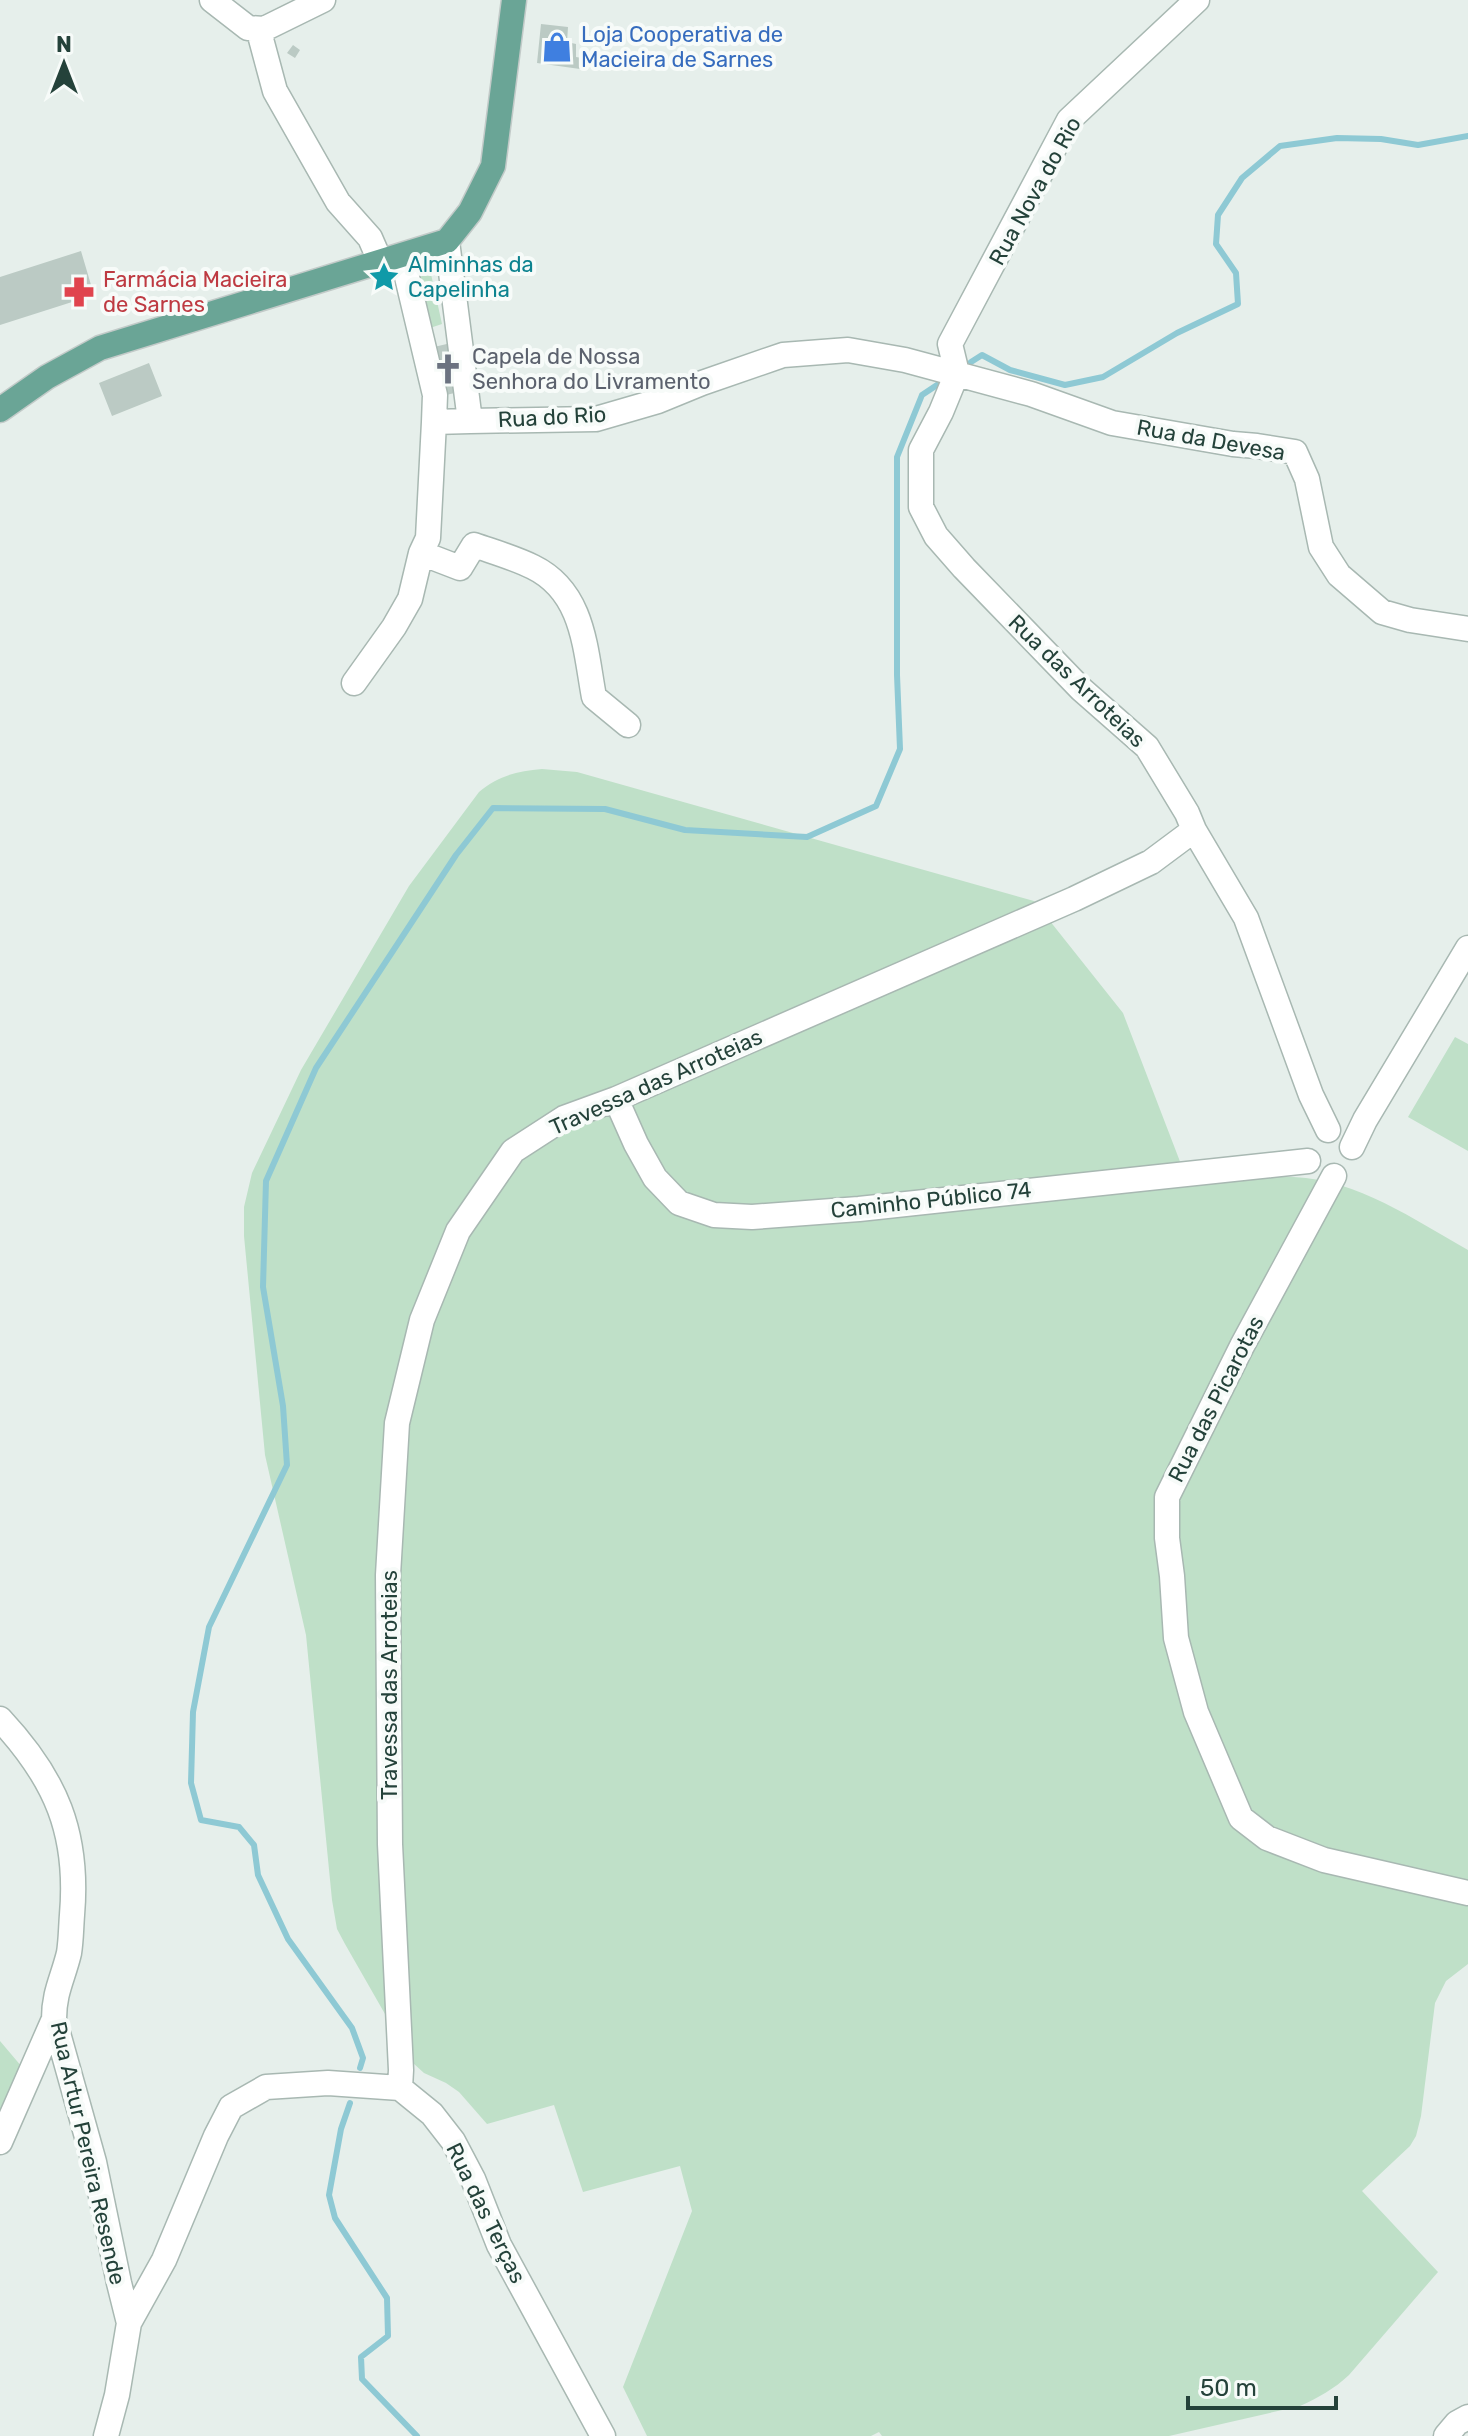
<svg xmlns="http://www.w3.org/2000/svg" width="1468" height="2436" font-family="Rubik,sans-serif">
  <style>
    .green { fill: #bfe0c8 }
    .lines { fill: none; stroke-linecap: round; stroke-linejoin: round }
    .stream { stroke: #8ec9d4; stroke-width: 6 }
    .building { fill: #bbcac4 }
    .minor-casing { stroke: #a8b8b2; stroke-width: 27 }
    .major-casing { stroke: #c2cac8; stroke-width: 27 }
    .minor { stroke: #fff; stroke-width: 24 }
    .major { stroke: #6aa596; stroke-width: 24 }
    .labels { text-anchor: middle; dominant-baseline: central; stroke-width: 8; stroke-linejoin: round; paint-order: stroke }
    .shop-label { font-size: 22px; fill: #366cbe; stroke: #f7fbf9; text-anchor: start }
    .street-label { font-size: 22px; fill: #24423a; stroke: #f7fbf9 }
    .culture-label { font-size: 22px; fill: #0d838f; stroke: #f7fbf9; text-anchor: start }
    .health-label { font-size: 22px; fill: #be3a42; stroke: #f7fbf9; text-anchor: start }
    .worship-label { font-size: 22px; fill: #5b616d; stroke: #f7fbf9; text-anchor: start }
  </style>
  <rect width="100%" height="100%" fill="#e6efeb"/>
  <!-- green -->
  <path class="green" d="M431,274L442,324L430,328L418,277Z
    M542,769L577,772L1034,901L1123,1013L1189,1185C1223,1182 1259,1175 1294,1177C1358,1180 1413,1219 1468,1250V1964L1446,1981L1435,2003L1421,2116L1416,2136L1410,2146L1362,2191L1438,2272L1349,2375C1334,2389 1318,2398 1300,2406L1169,2436H882L879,2432L871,2436H647L623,2387L692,2211L680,2166L583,2192L554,2105L487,2124L459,2092L446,2083L424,2073L413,2063L345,1944L337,1929L332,1900L306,1635L265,1455L244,1236V1207L252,1173L301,1070L409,886L479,792C498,776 517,771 542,769Z
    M1455,1037L1468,1044V1151L1408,1117Z
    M0,2041L22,2067L0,2121Z"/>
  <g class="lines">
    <!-- stream -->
    <path class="stream" d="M971,362L982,355L1010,370L1065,385L1103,377L1177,333L1238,304L1236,273L1216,244L1218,215L1242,178L1280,146L1337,138L1381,139L1418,145L1468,136
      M360,2068L363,2058L352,2028L288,1939L258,1875L254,1845L239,1827L201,1820L191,1783L193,1712L209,1627L287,1465L283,1406L263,1287L266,1181L316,1068L456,855L493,808L605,809L685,830L807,837L876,806L900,749L897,675V457L922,395L943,381
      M350,2103L341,2129L329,2195L335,2218L387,2298L388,2336L361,2357L362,2379L417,2436"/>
  </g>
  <!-- building -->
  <path class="building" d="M541,24L568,27L567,42L576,44V57L582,58L580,69L537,63Z
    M293,45L300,50L295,58L287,53Z
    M81,251L94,295L0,325V277Z
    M451,343L463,391L446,395L434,347Z
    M149,363L162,396L112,416L99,383Z"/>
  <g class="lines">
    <!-- minor casing -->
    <g class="minor-casing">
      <path id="minor" d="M212,0L248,28L264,29
        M264,29L261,39L275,91L338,202L370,238L380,261
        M264,29L323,0
        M402,256L435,395L434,422L470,421L447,241
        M957,373L941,412L921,450V507L936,536L964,568L1081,689L1147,747L1187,813L1194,830L1246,918L1311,1095L1328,1130
        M957,373L950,344L1069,120L1197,0
        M470,421L596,419L658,401L702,383L783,355L848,350L905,360L1031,394L1112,423L1233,444L1257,446L1295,452L1307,479L1321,547L1339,575L1382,612L1410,620L1468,629
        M434,422L428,538L421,553L460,568L474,545C494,552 515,558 533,567C584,592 585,649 594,697L628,725
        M354,683L394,627L410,599L421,553
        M616,1099L636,1144L655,1178L679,1203L714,1215L752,1217L859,1209L1308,1161
        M1352,1147L1365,1120L1468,948
        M1334,1176L1242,1346L1167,1497V1538L1172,1576L1176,1638L1196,1712L1241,1818L1267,1838L1324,1860L1468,1893
        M0,1719C56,1779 79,1833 72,1915C71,1928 71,1941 69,1953C63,1978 54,1992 54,2019L94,2162L119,2283L129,2323
        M400,2088L401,2070L390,1844L388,1575L397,1423L422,1320L458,1231L513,1151L564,1118L616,1099L1074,899L1151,862L1194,830
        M0,2142L54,2019
        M106,2436L117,2395L129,2323L164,2260L216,2136L231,2107L266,2087L328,2083L400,2088L432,2114L453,2141L473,2179L499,2245L603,2436
        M1446,2436L1457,2423L1468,2417"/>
    </g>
    <!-- major casing -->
    <g class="major-casing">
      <path id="major" d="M0,410L47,377L100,348L447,241L470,212L493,166L514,0"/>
    </g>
    <!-- minor -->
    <use href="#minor" class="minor"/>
    <!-- major -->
    <use href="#major" class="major"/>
  </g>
  <!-- icons -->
  <defs>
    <g id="shop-bare" transform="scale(2.4)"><path d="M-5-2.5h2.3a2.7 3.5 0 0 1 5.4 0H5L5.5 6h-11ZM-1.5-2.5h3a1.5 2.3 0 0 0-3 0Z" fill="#3f7fe0" stroke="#f7fbf9" stroke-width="2.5" paint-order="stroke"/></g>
    <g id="sight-bare" transform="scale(2.4)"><path d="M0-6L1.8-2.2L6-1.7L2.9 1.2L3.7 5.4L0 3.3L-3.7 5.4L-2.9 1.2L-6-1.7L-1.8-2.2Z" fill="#0f9aa8" stroke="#f7fbf9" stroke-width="2.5" paint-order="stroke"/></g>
    <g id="pharmacy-bare" transform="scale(2.4)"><path d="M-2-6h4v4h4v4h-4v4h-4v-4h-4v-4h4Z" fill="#e0444e" stroke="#f7fbf9" stroke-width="2.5" paint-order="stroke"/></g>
    <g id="church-bare" transform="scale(2.4)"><path d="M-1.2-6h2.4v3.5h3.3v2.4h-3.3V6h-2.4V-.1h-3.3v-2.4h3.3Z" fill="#6b7280" stroke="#f7fbf9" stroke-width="2.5" paint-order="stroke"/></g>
  </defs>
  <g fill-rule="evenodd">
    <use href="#shop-bare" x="557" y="47"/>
    <use href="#sight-bare" x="384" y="277"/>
    <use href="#pharmacy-bare" x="79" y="292"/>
    <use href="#church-bare" x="448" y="369"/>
  </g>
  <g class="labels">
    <!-- shop labels -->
    <g class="shop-label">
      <text x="581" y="34">Loja Cooperativa de<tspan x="581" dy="25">Macieira de Sarnes</tspan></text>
    </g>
    <!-- street labels -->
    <g class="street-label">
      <text transform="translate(1035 191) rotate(-61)">Rua Nova do Rio</text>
      <text transform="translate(552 417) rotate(-3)">Rua do Rio</text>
      <text transform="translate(1211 440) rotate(10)">Rua da Devesa</text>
      <text transform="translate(1077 681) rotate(44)">Rua das Arroteias</text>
      <text transform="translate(656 1082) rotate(-24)">Travessa das Arroteias</text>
      <text transform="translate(931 1200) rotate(-6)">Caminho Público 74</text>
      <text transform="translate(1216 1399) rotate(-63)">Rua das Picarotas</text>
      <text transform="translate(389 1685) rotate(-90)">Travessa das Arroteias</text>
      <text transform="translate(88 2153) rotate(77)">Rua Artur Pereira Resende</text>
      <text transform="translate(486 2213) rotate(64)">Rua das Terças</text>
    </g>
    <!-- culture labels -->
    <g class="culture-label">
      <text x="408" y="264">Alminhas da<tspan x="408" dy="25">Capelinha</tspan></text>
    </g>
    <!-- health labels -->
    <g class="health-label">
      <text x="103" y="279">Farmácia Macieira<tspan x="103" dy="25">de Sarnes</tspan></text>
    </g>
    <!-- worship labels -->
    <g class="worship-label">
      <text x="472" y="356">Capela de Nossa<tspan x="472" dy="25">Senhora do Livramento</tspan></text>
    </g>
  </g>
  <!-- north arrow -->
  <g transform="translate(64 64)" stroke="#f7fbf9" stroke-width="6" paint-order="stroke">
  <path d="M0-6L14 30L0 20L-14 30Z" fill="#24423a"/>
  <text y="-12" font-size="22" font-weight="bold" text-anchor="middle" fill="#24423a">N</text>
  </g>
  <!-- scale -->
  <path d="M1188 2396v12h148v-12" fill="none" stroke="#24423a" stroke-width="4"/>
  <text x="1200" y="2396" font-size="24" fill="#24423a" stroke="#f7fbf9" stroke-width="6" paint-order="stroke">50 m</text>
</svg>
